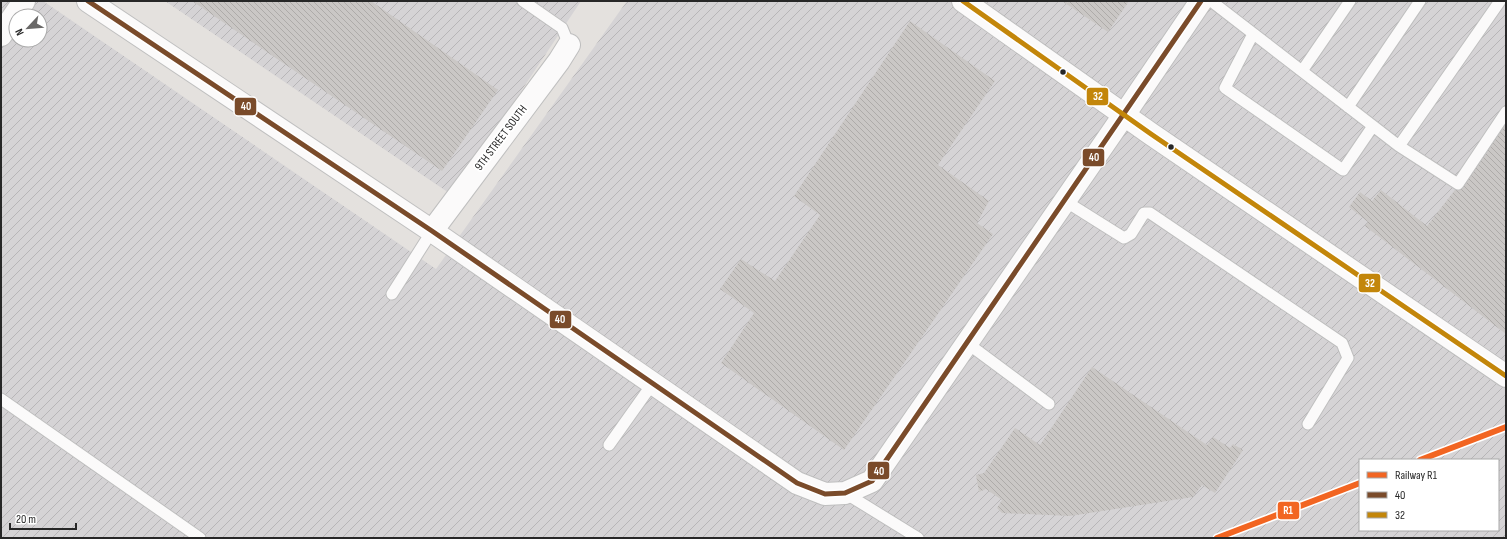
<svg xmlns="http://www.w3.org/2000/svg" width="1507" height="539" font-family="'Sofia Sans Condensed',sans-serif">
  <style>
    .industrial { fill: url(#industrial-furrows); fill-rule: evenodd }
    .building { fill: url(#building-back-hatch) }
    .lines { fill: none; stroke-linecap: round; stroke-linejoin: round }
    .lane-casing { stroke: #bfbfbf; stroke-width: 13 }
    .street-casing { stroke: #bfbfbf; stroke-width: 24 }
    .secondary-casing { stroke: #bfbfbf; stroke-width: 24 }
    .lane { stroke: #fbfafa; stroke-width: 11 }
    .street { stroke: #fbfafa; stroke-width: 22 }
    .secondary { stroke: #fbfafa; stroke-width: 22 }
    .bus-1-casing { stroke: #fff; stroke-width: 8 }
    .bus-2-casing { stroke: #fff; stroke-width: 8 }
    .bus-1 { stroke: #7a4b2a; stroke-width: 5 }
    .bus-2 { stroke: #c3860a; stroke-width: 5 }
    .rail-1-casing { stroke: #fff; stroke-width: 9 }
    .rail-1 { stroke: #f26522; stroke-width: 6 }
    .bus-dot { fill: #272727; stroke: #fff; stroke-width: 1.5 }
    .labels { text-anchor: middle; dominant-baseline: central; stroke-width: 4; stroke-linejoin: round; paint-order: stroke }
    .street-label { font-size: 12px; fill: #272727; stroke: #fff }
    .line-badge { stroke: #fff; stroke-width: 1.5 }
    .badge-label { font-size: 11px; text-anchor: middle; font-weight: bold; fill: #fff }
  </style>
  <defs>
    <pattern id="industrial-furrows" width="10" height="10" patternUnits="userSpaceOnUse"><rect width="10" height="10" fill="#d5d3d5"/><path d="M-1 1l2-2M0 10L10 0M9 11l2-2" fill="none" stroke="#b7b5b7"/></pattern>
    <pattern id="building-back-hatch" width="6" height="6" patternUnits="userSpaceOnUse"><rect width="6" height="6" fill="#cac7c5"/><path d="M-1 5l2 2M0 0l6 6M5-1l2 2" fill="none" stroke="#aeaba9"/></pattern>
  </defs>
  <rect width="100%" height="100%" fill="#e4e1de"/>
  <!-- industrial -->
  <path class="industrial" d="M1,1H43L436,269L627,1H1506V538H1ZM16,16H40V40H16ZM1360,460H1498V530H1360Z
    M165,1H581L452,195Z"/>
  <!-- building -->
  <path class="building" d="M192,1H371L498,90L442,171Z
    M1062,1H1129L1108,32Z
    M910,21L995,81L938,165L989,201L977,223L993,234L844,450L721,363L754,313L720,289L741,259L775,281L820,215L794,196Z
    M1506,124V334L1365,226L1368,222L1349,207L1360,192L1372,201L1381,190L1427,226Z
    M1092,367L1207,445L1213,437L1230,448L1233,444L1243,450L1215,493L1202,485L1193,497L1070,516L1002,513L997,508L1002,500L986,489L979,492L976,475L984,473L1015,428L1040,445Z"/>
  <g class="lines">
    <!-- lane casing -->
    <g class="lane-casing">
      <path id="lane" d="M523,1L562,28L569,45
        M1211,1L1399,146L1500,1
        M1253,34L1225,88L1343,170L1373,126
        M1302,71L1350,1
        M1348,107L1420,1
        M1399,146L1458,184L1506,112
        M1065,201L1124,238L1131,234L1144,213H1150L1342,343L1348,358L1308,424
        M392,294L432,231
        M967,343L1049,404
        M1,399L200,538
        M609,445L653,383
        M845,493L918,538"/>
    </g>
    <!-- street casing -->
    <g class="street-casing">
      <path id="street" d="M1,35L24,1
        M1124,115L1201,1
        M432,231L559,61L569,45"/>
    </g>
    <!-- secondary casing -->
    <g class="secondary-casing">
      <path id="secondary" d="M88,1L432,231L797,483L825,494L845,493L872,481L1124,115
        M963,1L1151,134L1506,376"/>
    </g>
    <!-- lane -->
    <use href="#lane" class="lane"/>
    <!-- street -->
    <use href="#street" class="street"/>
    <!-- secondary -->
    <use href="#secondary" class="secondary"/>
    <!-- bus-1 casing -->
    <g class="bus-1-casing">
      <path id="bus-1" d="M88,1L432,231L797,483L825,494L845,493L872,481L1201,1"/>
    </g>
    <!-- bus-2 casing -->
    <g class="bus-2-casing">
      <path id="bus-2" d="M963,1L1151,134L1506,376"/>
    </g>
    <!-- bus-1 -->
    <use href="#bus-1" class="bus-1"/>
    <!-- bus-2 -->
    <use href="#bus-2" class="bus-2"/>
    <!-- rail-1 casing -->
    <g class="rail-1-casing">
      <path id="rail-1" d="M1420,460L1506,427
        M1217,538L1360,483"/>
    </g>
    <!-- rail-1 -->
    <use href="#rail-1" class="rail-1"/>
  </g>
  <!-- markers -->
  <g class="bus-dot">
    <circle cx="1063" cy="72" r="3.5"/>
    <circle cx="1171" cy="147" r="3.5"/>
  </g>
  <g class="labels">
    <!-- street labels -->
    <g class="street-label">
      <text transform="translate(501 138) rotate(-53)">9TH STREET SOUTH</text>
    </g>
  </g>
  <g class="line-badge">
    <rect x="1086" y="87" width="23" height="19" rx="4" fill="#c3860a"/>
    <rect x="234" y="97" width="23" height="19" rx="4" fill="#7a4b2a"/>
    <rect x="1082" y="148" width="23" height="19" rx="4" fill="#7a4b2a"/>
    <rect x="1358" y="273" width="23" height="20" rx="4" fill="#c3860a"/>
    <rect x="549" y="310" width="23" height="19" rx="4" fill="#7a4b2a"/>
    <rect x="867" y="461" width="23" height="19" rx="4" fill="#7a4b2a"/>
    <rect x="1277" y="501" width="23" height="19" rx="4" fill="#f26522"/>
  </g>
  <g class="badge-label">
    <text x="1098" y="100">32</text>
    <text x="246" y="110">40</text>
    <text x="1094" y="161">40</text>
    <text x="1370" y="287">32</text>
    <text x="560" y="323">40</text>
    <text x="879" y="475">40</text>
    <text x="1288" y="514">R1</text>
  </g>
  <!-- border -->
  <rect width="1507" height="539" fill="none" stroke="#272727" stroke-width="4"/>
  <!-- legend -->
  <rect x="1359" y="459" width="140" height="72" fill="#ffffff" stroke="#a9a9a9"/>
  <rect x="1367" y="472" width="20" height="6" fill="#f26522" stroke="#a9a9a9"/>
  <text x="1395" y="479" font-size="12" fill="#272727">Railway R1</text>
  <rect x="1367" y="492" width="20" height="6" fill="#7a4b2a" stroke="#a9a9a9"/>
  <text x="1395" y="499" font-size="12" fill="#272727">40</text>
  <rect x="1367" y="512" width="20" height="6" fill="#c3860a" stroke="#a9a9a9"/>
  <text x="1395" y="519" font-size="12" fill="#272727">32</text>
  <!-- north arrow -->
  <g transform="translate(28 28) rotate(244)"><circle r="19" fill="#ffffff" stroke="#a9a9a9"/>
  <path d="M0-3L7 15L0 10L-7 15Z" fill="#696867"/>
  <text y="-6" font-size="11" font-weight="bold" text-anchor="middle" fill="#272727">N</text>
  </g>
  <!-- scale -->
  <path d="M10 523v6h66v-6" fill="none" stroke="#272727" stroke-width="2"/>
  <text x="16" y="523" font-size="12" fill="#272727" stroke="#ffffff" stroke-width="3" paint-order="stroke">20 m</text>
</svg>
